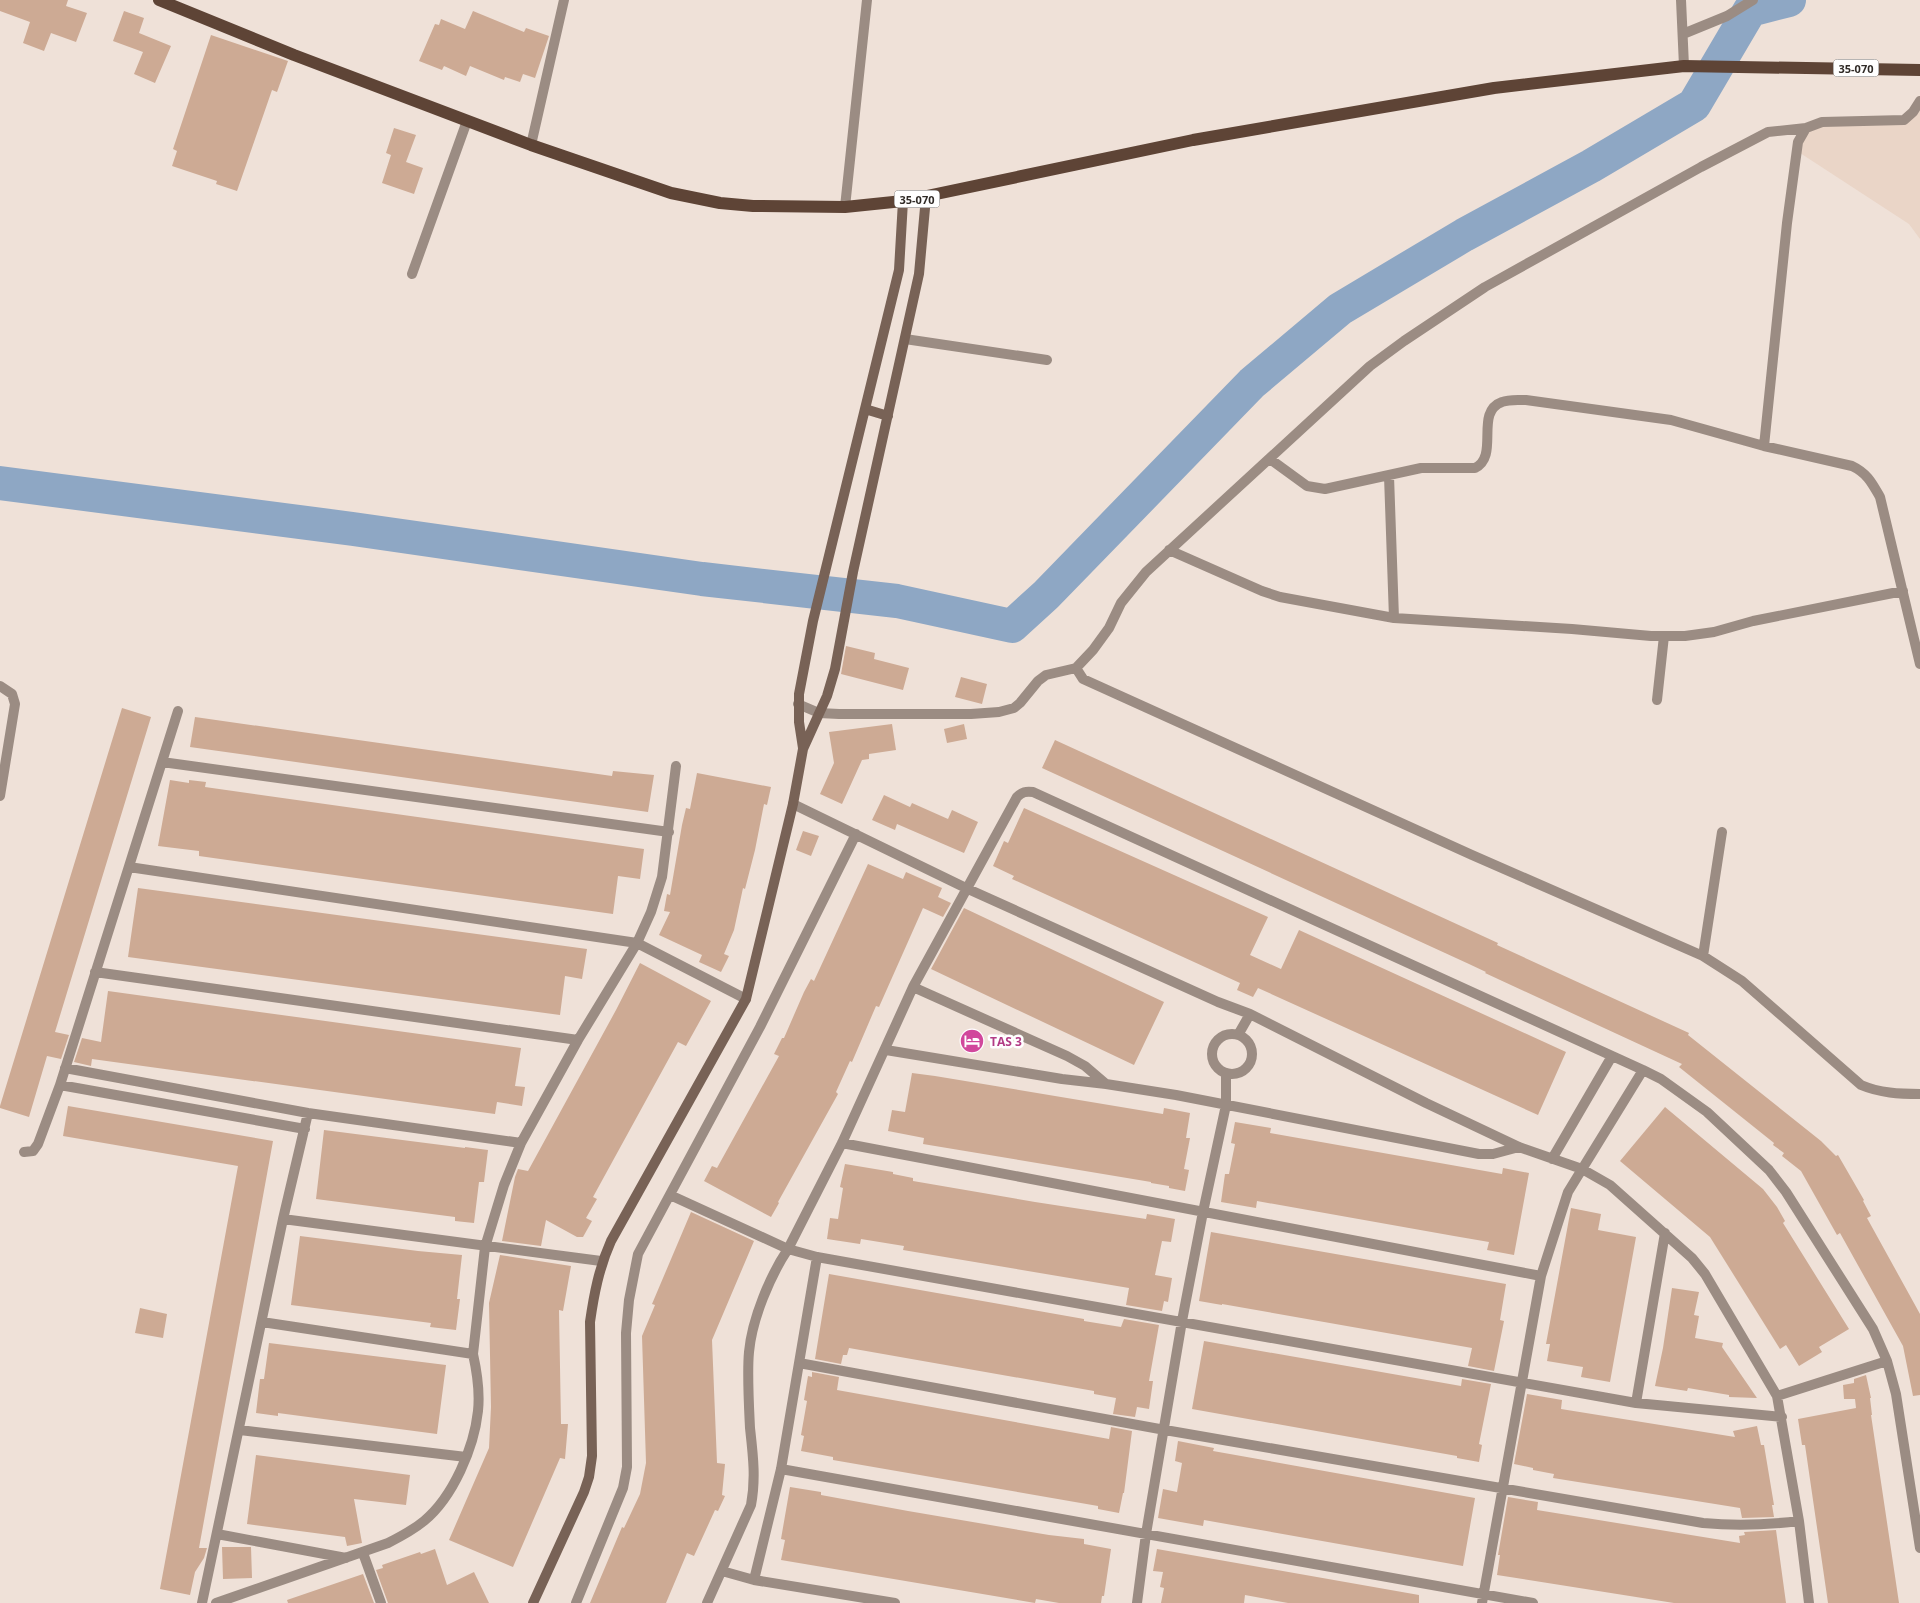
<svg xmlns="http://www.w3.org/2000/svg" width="1920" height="1603" font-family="'Open Sans',sans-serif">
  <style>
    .built { fill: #ead5c7 }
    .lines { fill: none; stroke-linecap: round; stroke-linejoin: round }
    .river { stroke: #8ea7c4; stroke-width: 34 }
    .building { fill: #cdaa94 }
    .street { stroke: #9b8c83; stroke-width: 10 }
    .secondary { stroke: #786256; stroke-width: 10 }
    .primary { stroke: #5e4436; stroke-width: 12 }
    .labels { text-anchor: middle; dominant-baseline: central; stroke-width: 5; stroke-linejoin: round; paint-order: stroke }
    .shield { fill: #fff; stroke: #6e6b68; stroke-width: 1 }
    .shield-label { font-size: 11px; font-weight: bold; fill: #302b27 }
    .hotel-label { font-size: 12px; font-weight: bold; fill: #b23c85; stroke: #fff; text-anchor: start }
  </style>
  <rect width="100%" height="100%" fill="#efe1d8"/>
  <!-- built -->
  <path class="built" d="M1920,101V239L1909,224L1797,151L1806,128L1903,120Z"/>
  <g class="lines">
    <!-- river -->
    <path class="river" d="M0,483L353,529L702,579L897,601L1012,626L1046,595L1252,383L1340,309L1464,235L1591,166L1694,105L1750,10L1789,0"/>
  </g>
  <!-- building -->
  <path class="building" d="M0,0H68L66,6L87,13L76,42L51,33L44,51L23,43L30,22L0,11Z
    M124,11L144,18L139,33L171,46L155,83L134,74L143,52L113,41Z
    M473,11L524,32L526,28L549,36L535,78L523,74L520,82L505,77L504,80L470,66L466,76L444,66L442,70L419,61L435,24L439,25L441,19L465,29Z
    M211,35L288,61L277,92L272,90L237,191L216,184L217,181L172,166L177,151L173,149Z
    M394,128L416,135L406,162L423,168L414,194L382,183L391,155L386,153Z
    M846,646L875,653L874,659L909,668L903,690L841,674Z
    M961,677L987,684L982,704L955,697Z
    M122,708L151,717L55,1032L69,1035L61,1059L47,1056L29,1117L0,1108V1106Z
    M195,717L612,776L613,771L654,775L648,812L190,747Z
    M892,724L896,750L869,754V759L862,760L842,804L820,794L834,763L829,732Z
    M964,724L967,739L947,743L944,729Z
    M1055,740L1498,943L1497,945L1689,1033L1688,1035L1821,1141L1836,1156L1838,1155L1864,1200L1863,1201L1871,1216L1867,1218L1920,1314V1395L1913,1396L1903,1346L1840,1233L1837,1235L1801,1171L1782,1156L1784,1153L1773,1145L1774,1143L1679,1067L1682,1064L1485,973L1486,972L1469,964L1042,768Z
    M697,773L771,787L767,805L764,804L755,850L745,889L743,888L734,930L724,954L729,956L721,972L699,962L702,955L659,935L670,912L664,911L667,894L670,895L682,825L686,808L690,809Z
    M170,780L189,783V780L206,782L205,787L644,849L640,879L618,876L613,914L199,856V851L158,846Z
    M884,795L910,807L912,803L948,819L952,810L978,822L964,853L897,824L895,830L872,820Z
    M1024,808L1268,917L1250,955L1281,969L1299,930L1566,1052L1538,1115L1258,988L1253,997L1237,990L1240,983L1012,879L1014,876L993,866L1004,841L1008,843Z
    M803,831L819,836L811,856L796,850Z
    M868,864L903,879L906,872L942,888L938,897L951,903L943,917L923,908L879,1007L876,1006L852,1062L850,1061L836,1092L838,1094L778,1202L779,1203L771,1217L704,1181L712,1166L717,1168L779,1056L774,1054L782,1038H784L804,992L811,979L814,981Z
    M138,888L587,949L582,979L565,976L560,1015L128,957Z
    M964,908L1164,1002L1134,1065L931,969Z
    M640,963L711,1001L686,1046L678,1042L593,1197L597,1199L586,1218L592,1221L583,1237H577L546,1220L541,1246L502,1241L515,1177L518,1169L528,1171L616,1010Z
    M108,991L521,1048L515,1086L525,1087L522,1106L497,1102L495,1114L92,1059L91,1066L74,1062L82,1038L101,1042Z
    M912,1073L935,1076L1163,1114L1164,1108L1190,1113L1186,1138H1190L1184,1169L1189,1170L1185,1191L1169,1188V1186L1151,1183V1182L923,1144L924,1138L888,1131L892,1110L905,1112Z
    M68,1106L273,1141L199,1548H207L204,1558L195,1572L190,1595L160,1589L238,1166L63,1136Z
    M1665,1107L1763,1189L1777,1207L1785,1221L1783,1223L1849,1329L1819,1347L1822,1352L1799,1366L1786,1345L1780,1349L1710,1237L1620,1161Z
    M1235,1122L1271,1128L1270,1133L1502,1174L1503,1168L1529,1173L1514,1255L1487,1250L1489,1242L1454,1236L1257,1201L1256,1208L1221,1202L1225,1174H1229L1235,1144L1231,1143Z
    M324,1130L465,1148V1147L488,1150L484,1182H479L474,1223L455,1221V1217L316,1199Z
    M845,1164L893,1172V1174L913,1178V1181L1035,1202L1146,1219L1147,1214L1175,1219L1171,1242L1162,1241L1155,1275L1172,1278L1168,1302L1164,1301L1162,1311L1126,1305L1129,1288L903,1250L904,1246L861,1239L860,1244L827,1239L830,1218L838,1219L843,1188L840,1187Z
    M1571,1208L1601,1214L1598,1230L1636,1237L1610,1382L1581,1377L1583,1367L1547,1361L1550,1344H1546Z
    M691,1212L754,1241L712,1340L717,1463L725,1464L722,1495L725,1496L718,1511L715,1510L694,1556L687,1553L666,1603H590L622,1527L624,1528L640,1494L646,1463L642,1336L655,1305L652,1304Z
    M1211,1232L1506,1284L1500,1320L1504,1321L1494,1371L1468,1366L1472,1348L1222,1304V1305L1199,1301Z
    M300,1236L418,1251L462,1255L457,1299H460L456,1330L430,1327L431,1323L291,1305Z
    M500,1255L571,1266L563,1311L559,1310L561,1424H568L565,1459L560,1458L513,1567L449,1540L489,1448L491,1407L489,1303Z
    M829,1274L1084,1319V1321L1121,1327L1124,1319L1159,1325L1149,1381H1153L1149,1409L1137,1407L1135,1417L1113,1414L1116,1398L1094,1394V1391L849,1348L847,1355H843L841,1364L815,1359Z
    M1672,1288L1699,1292L1694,1315L1699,1316L1695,1338L1723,1343L1722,1347L1757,1398L1729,1397V1395L1688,1388L1687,1391L1655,1386L1663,1348Z
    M140,1308L167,1314L163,1338L135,1333Z
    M1204,1341L1461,1386L1462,1379L1491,1384L1479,1444L1482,1445L1479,1462L1457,1458V1456L1192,1409Z
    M269,1343L446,1365L437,1434L278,1413V1416L256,1413L260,1379H264Z
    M812,1372L839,1377L837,1390L1109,1439L1111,1427L1132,1431L1124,1493H1123L1119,1513L1098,1509V1506L833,1460V1457L801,1451L804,1436L801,1435L807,1401L804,1400L808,1376L812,1377Z
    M1866,1375L1871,1398H1870L1872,1415H1871L1899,1603H1828L1805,1445H1802L1798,1419L1856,1408L1855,1399H1844L1843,1385L1854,1383V1379Z
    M1527,1394L1562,1400L1561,1409L1735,1437L1733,1431L1757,1426L1761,1445H1764L1774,1505H1772L1774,1517L1742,1518L1740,1508L1553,1478L1554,1474L1533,1470V1468L1514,1464Z
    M1178,1441L1214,1448L1213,1451L1475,1498L1463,1566L1204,1520L1203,1526L1158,1518L1163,1489L1177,1492L1182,1463L1175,1461Z
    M256,1455L410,1475L406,1505L354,1499L362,1543L347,1546L345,1537L247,1524Z
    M790,1487L821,1492V1495L908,1511L1049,1535L1084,1539V1544L1111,1549L1104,1596H1102L1101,1603H1059L1036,1599L1035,1603L781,1560L785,1540L781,1539Z
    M1508,1497L1538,1502L1537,1510L1740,1543L1739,1536L1745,1535L1744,1532L1776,1530L1786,1603H1674L1497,1575L1500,1555H1498Z
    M222,1547H251L252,1578L223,1579Z
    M435,1549L447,1585L474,1572L489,1603H388L376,1570L383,1568L382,1565L420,1552L421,1554Z
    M1157,1549L1419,1595V1603H1288L1245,1595L1244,1603H1161L1164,1588L1160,1587L1163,1572L1153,1571Z
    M363,1574L374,1603H288L287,1600Z"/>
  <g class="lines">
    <!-- street -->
    <path class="street" d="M1681,0L1684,66
      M1683,34L1727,16L1753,0
      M1920,101L1913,112L1904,120L1822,122L1806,128L1798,142L1787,223L1764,446L1852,466C1867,473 1872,483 1880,497L1920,664
      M1806,128L1768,132L1701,167L1485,287L1404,341L1370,366L1146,572L1121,603L1109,628L1093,650L1076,668L1083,679L1472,855L1703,956L1742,981L1861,1085C1880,1093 1899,1094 1920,1094
      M531,145L564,0
      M845,207L867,0
      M412,274L467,121
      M905,339L1047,360
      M1270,459L1307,486L1325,489L1421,468H1475C1500,456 1474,412 1502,402C1509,399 1518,400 1526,400L1671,420L1764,446
      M1389,476L1394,618
      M1169,550L1262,591L1280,597L1394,618L1572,629L1651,636H1685L1714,632L1753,621L1903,591
      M0,686L12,694L15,704L0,796
      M1657,700L1664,636
      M798,704L819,713L839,714H971L999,712L1014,708L1020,703L1038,681L1046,675L1076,668
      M162,762L669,832
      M793,804L968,889L1218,1002L1250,1014L1426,1103L1519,1147L1582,1169L1610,1185L1692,1258L1705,1274L1777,1396L1799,1521L1809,1603
      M129,867L637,943L746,999
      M1703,956L1722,832
      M95,972L578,1040
      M913,987L1067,1056L1085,1066L1106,1084
      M1212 1054a20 20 0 1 1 40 0a20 20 0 1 1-40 0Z
      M1238,1035L1250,1014
      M886,1050L1062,1079L1106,1084L1176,1095L1479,1154H1493L1519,1147
      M65,1068L308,1113L521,1143
      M60,1085L305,1129
      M842,1143L1541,1276
      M24,1152L33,1151L38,1144L60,1085L178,711
      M1552,1159L1612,1056
      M670,1195L788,1249L817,1257L1636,1403L1782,1417
      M283,1219L601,1261
      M817,1257L781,1469L754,1580L895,1603
      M262,1322L473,1354
      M799,1363L1165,1430L1703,1523C1736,1526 1766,1525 1799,1521
      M1777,1396L1887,1361
      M1636,1403L1665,1233
      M240,1430L466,1457
      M781,1469L1533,1603
      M217,1534L346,1558
      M363,1553L381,1603
      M722,1571L754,1580
      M202,1603L283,1219L308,1113
      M216,1603L388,1543C400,1537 413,1530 424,1521C453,1497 474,1448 478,1411C480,1392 477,1372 473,1354L485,1247L504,1185L521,1143L578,1040L637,943L651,912L662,877L676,766
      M576,1603L623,1488L627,1467L626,1333L629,1300L638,1254L760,1027L856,834
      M707,1603L751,1505C756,1479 753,1455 750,1428C749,1407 747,1373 749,1352C752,1319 770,1276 788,1249L842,1143L913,987L1017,797C1022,792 1026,791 1033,792L1643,1070L1661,1079L1707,1112L1769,1170L1786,1192L1873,1329L1887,1361L1896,1394L1920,1548
      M1137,1603L1146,1534L1182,1321L1203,1212L1226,1105V1073
      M1482,1603L1541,1276L1568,1192L1643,1070"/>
    <!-- secondary -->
    <path class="secondary" d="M865,409L888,416
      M803,748L799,722V694L813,621L899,270L903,201
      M533,1603L584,1492L589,1477L592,1456L590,1322C594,1294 599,1268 611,1241L746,999L793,804L803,749L827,696L835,669L853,572L919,274L926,197"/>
    <!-- primary -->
    <path class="primary" d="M159,0L294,55L531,145L671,193L720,203L753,206L845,207L903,201L1193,140L1494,88L1684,66L1920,70"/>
  </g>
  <!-- icons -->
  <defs>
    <g id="hotel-disc" transform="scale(1.25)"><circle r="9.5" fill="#d1479c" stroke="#fff"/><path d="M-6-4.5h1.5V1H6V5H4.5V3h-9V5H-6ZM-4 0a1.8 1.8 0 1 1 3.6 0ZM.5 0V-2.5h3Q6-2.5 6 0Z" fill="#fff"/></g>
  </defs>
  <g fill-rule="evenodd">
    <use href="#hotel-disc" x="972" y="1041"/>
  </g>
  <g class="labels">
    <!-- shield labels -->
    <g class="shield">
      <rect x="1833.5" y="59.5" width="45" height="17" rx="4"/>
      <rect x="894.5" y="190.5" width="45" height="17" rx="4"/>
    </g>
    <g class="shield-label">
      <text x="1856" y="68">35-070</text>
      <text x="917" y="199">35-070</text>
    </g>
    <!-- hotel labels -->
    <g class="hotel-label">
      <text x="990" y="1041">TAS 3</text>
    </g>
  </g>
</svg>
